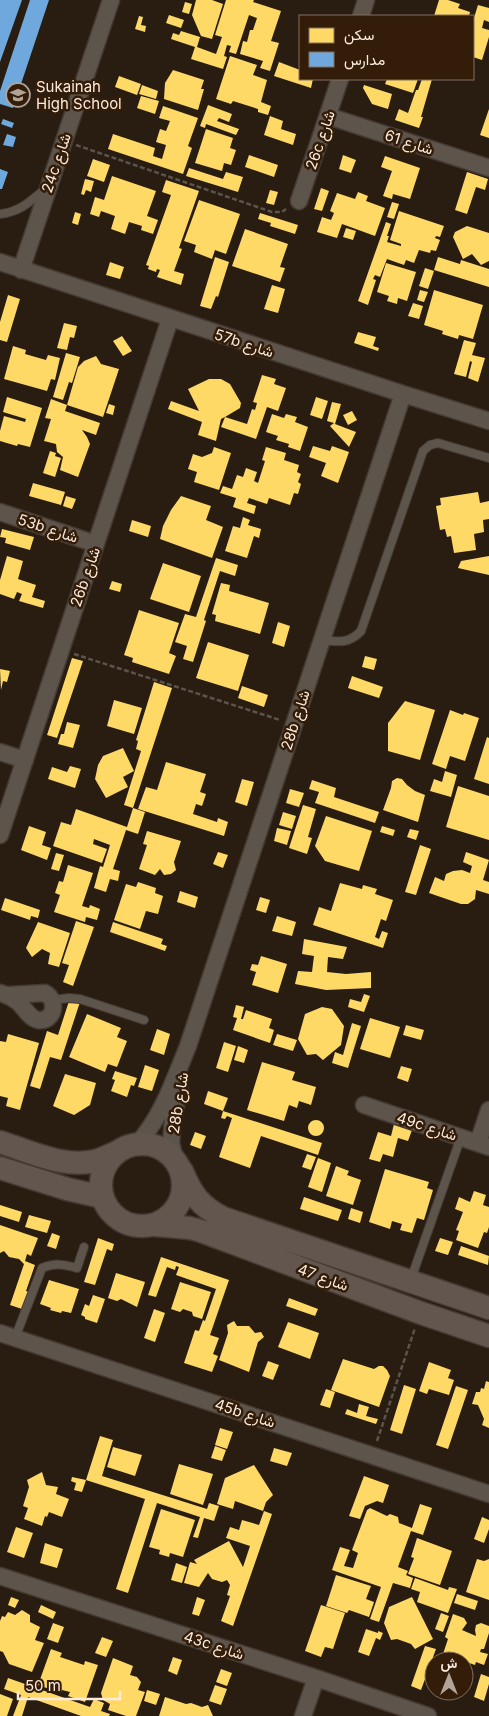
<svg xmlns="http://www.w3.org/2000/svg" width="489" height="1716" font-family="Inter,Vazirmatn,sans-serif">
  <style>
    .homes { fill: #ffd966 }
    .schools { fill: #6fa8dc }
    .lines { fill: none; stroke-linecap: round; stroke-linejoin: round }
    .lane-casing { stroke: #443a32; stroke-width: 10 }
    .street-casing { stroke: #443a32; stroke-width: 19 }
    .secondary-casing { stroke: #443a32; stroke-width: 25 }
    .path { stroke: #5c534c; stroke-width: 2.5; stroke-dasharray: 5 2.5; stroke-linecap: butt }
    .lane { stroke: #5d544b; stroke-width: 8 }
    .street { stroke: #5d544b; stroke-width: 16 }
    .secondary { stroke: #62564e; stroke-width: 22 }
    .labels { text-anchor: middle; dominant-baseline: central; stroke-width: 5; stroke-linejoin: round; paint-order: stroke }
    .poi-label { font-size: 15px; fill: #fbebdf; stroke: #331d08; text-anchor: start }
    .street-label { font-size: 15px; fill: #fbebdf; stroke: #331d08 }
  </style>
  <rect width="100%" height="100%" fill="#291d12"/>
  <!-- homes -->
  <path class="homes" d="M196,0H212L223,4L212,39L201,36L192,15Z
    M226,0H254L253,2L281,11L271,41L279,43L270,71L260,68L263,61L240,54L243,41L247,42L250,30H253L257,18L249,15L236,54L229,52L231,46L227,45L224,56L227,57L223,69L191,59L195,47L171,39L173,33L179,35L181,31L200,37L197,47L216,54L222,37L215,35Z
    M439,0H448L460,4L458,8L470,12L469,16H434Z
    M185,2L192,4L189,14L182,12Z
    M478,5L489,8V22L484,20L482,28L489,30V37L482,60L473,57V21Z
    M169,15L184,20L181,28L166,23Z
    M139,16L143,17L141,25L146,26L145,32L135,29Z
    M230,56L257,65L253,75L267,80L261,102L271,106L268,115L258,112V109L233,101L231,104L216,99Z
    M279,62L300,70V79H313L311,88L274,76Z
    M173,70L204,80L201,89H204L198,110L164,99L165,83Z
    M119,76L141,84L137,95L115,87Z
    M387,79H418L413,93L385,84Z
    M422,79H432L421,117H423L419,128L395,120L399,109L408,113L416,90H418Z
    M142,85L158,91L156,99L139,94Z
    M364,85L392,94L388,109L372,104L363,88Z
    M141,96L159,101L155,114L137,108Z
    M208,105L232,114L229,122L219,118L217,121L239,129L236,135L206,124L205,128L200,126Z
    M163,106L198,118L188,146L192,148L183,174L108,149L113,134L155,148L153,156L162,159L166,145L156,142L160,129L166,131L170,121L159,118Z
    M489,109V138L480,135Z
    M270,116L283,121L281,129L296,134L293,145L264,135Z
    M206,129L233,138L230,148L236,150L231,165L224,163L222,171L195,163Z
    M249,155L278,165L274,177L245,167Z
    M343,155L356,160L351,173L339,169Z
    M385,156L420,168L410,199L393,194L392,199L383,196L392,171L381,167Z
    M93,159L110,165L104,182L87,176Z
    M189,168L223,179L226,172L243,177L238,192L186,176Z
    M467,172L488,179L485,190L476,187L467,214L455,210Z
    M112,176L156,191L147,216L158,220L153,234L141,230L142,226L129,222L125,234L111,229L115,216L101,211L99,217L90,214L95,197L104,200Z
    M85,179L94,181L91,192L86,190L84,195L81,194Z
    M166,180L199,191L179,248L182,249L174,271L184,274L181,285L157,277L160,270L157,269L156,272L148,269L149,266L146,265L171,195L162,192Z
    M321,188L329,191L322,211L314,209Z
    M270,190L278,192L274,205L266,203Z
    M358,192L368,196L366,201L385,208L375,236L342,224L337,238L317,232L322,217L331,220L334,213L330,211L337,193L355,199Z
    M199,200L240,214L226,254L215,250L212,259L194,252L196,245L184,241Z
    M392,202L399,204L394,219L387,217Z
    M399,211L444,226L440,237L436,236L435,238L440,240L436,251L431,250L430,253L419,250L414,263L406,260L404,265L387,259L380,277L375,275L373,279L376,280L368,305L358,301L386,222L391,224L387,236H389L387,242L401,246V244L390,240Z
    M75,212L81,214L78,225L72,223Z
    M260,213L298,225L295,234L270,226L271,223L258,219Z
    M467,226L489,233V261L481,265L472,254L463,259L453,237L455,232Z
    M346,228L356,231L353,240L343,237Z
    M245,229L288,244L280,267L285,268L280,282L232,266Z
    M215,257L229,262L218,297L216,296L211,309L200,306Z
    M438,257L460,264L461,260L489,269V287L434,270Z
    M110,262L124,267L120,279L106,275Z
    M386,263L416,272L407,301L398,298L397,304L387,301L389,296L377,292Z
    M425,268L434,271L428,289L419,286Z
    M272,285L285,289L278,313L264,309Z
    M420,290L428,292L424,302L417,300Z
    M434,290L483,305L473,339L459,335L458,339L442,334L443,331L424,325Z
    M8,295L20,299L7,342L0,340V322Z
    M413,303L423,306L419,319L408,316Z
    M64,323L77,326L74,338L70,337L67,350L57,348Z
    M358,332L376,337L373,346L379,348L378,351L354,343Z
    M122,336L132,351L123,356L113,341Z
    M464,340L476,343L472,355L485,358L478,382L468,378L472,362L470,361L466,377L454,374Z
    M13,346L26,350L25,354L46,360L48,355L60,358L55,380L51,379L47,391L4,379Z
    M66,353L80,357L72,383L69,382L63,400L53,397Z
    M96,356L101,364L119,369L103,417L67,405L78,367L84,361Z
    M262,375L276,379L274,384L286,388L278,411L267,407L256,439L221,427L225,417L221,419L216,441L198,435L202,422L168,409L171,401L199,411L188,389L209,379H221L230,384L241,403L240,408L225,417L247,424L252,409L255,410L257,403L253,402Z
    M7,397L42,408L30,447L18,444L17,446L0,441V431L4,416L25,422L26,419L3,412Z
    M316,397L328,401L322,419L310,415Z
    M51,399L67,405L65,411L100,423L96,435L82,430L87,437L90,444L78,477L60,470L63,457L57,452L56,444L44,441L51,419L45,418Z
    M332,402L341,404L335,424L356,432L349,447L330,426L334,423L327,421Z
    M109,404L115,406L113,415L106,413Z
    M352,411L357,420L348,425L343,415Z
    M272,414L284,418L286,414L297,417L295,422L308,427L300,451L288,447L289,444L276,440L278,436L266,432Z
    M313,446L330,451L332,446L349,452L338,483L321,476L326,463L309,457Z
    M214,447L231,453L219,490L194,482L197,472L188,469L193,454L202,457L212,453Z
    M266,447L286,453L284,460L299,465L297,472L301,474L298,482L301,484L298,494L294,493L290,505L269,498L267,504L249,498L247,503L256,506L254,514L233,507L236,498L220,493L223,486L232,489L237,475L243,477L246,468L257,472L254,481L258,483L265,461L262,460Z
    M50,451L56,453L55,456L61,458L55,477L43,473Z
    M33,483L65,492L61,505L29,496Z
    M478,492L480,503L489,501V519L483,520L484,532L474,534L476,550L454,553L451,536L447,537L445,529L440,530L436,506L441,505L440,498Z
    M66,496L76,499L72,509L63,506Z
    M181,496L211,506L206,520L223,527L212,558L160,539L163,526L171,510Z
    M243,517L250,520L248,525L261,529L259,538L254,536L247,558L225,551L233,526L240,528Z
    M132,520L151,526L148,537L129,531Z
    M2,529L34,537L30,550L5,543L6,538L0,537Z
    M7,556L23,561L18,579L36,585L32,597L45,601L43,608L19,601L22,594L17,592L14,599L0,594V580Z
    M489,556V575L458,568L461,561Z
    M216,558L238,565L235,576L220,571L204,620L206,621L193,662L183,659L187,646L175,642L185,614L196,617Z
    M163,563L201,576L189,612L150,599Z
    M112,581L122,584L120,592L109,589Z
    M221,583L230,585L229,591L269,603L260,634L215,621L216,615L212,614Z
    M139,610L179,623L169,653L176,656L169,674L132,662L133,658L124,655Z
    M278,622L290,626L284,647L272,643Z
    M208,642L249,655L238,691L196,678Z
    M365,656L377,659L374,670L362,667Z
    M72,658L83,661L57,738L47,735Z
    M0,669L10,671L7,682L3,681L1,690Z
    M352,676L383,687L379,698L348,688Z
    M154,682L172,688L133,808L124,805L141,751L136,749L138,741L136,740Z
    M242,686L268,695L264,707L238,698Z
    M114,700L142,708L134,734L107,726Z
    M405,701L435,710L420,760L388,751V723Z
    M450,710L463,715L464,713L479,718L465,761L450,756L446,769L432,764Z
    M67,722L80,725L73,748L58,744L61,734H64Z
    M487,737L489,738V784L474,779Z
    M123,748L134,771L123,777L128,787L106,798L95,779L98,765L103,756Z
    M166,762L206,774L200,792L206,794L202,806L196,804L193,814L217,822L218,818L228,822L224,836L138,809L146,787L157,790Z
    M70,766L81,769L75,788L48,779L52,767L67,772Z
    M445,771L457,775L451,797L430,791L434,779L442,782Z
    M397,778L402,779L407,785L415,791L425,795L418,822L383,810L391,788L392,781Z
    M242,779L254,782L247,806L235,802Z
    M312,780L336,788L334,797L379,812L375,823L315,803L319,792L309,789Z
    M458,786L489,796V840L446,827Z
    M290,789L304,793L299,807L286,803Z
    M303,805L316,809L308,837L312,838L307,854L289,848Z
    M133,808L145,812L138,834L126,830L113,869L120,871L118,881L110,879L106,892L94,888L100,866L103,867L110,845L94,839L93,844L107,849L102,863L53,846L61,822L71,825L76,809L127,827Z
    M283,812L296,816L292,829L279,825Z
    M326,816L372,831L359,871L325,861L315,846Z
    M29,826L46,832L42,845L51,848L47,860L21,850Z
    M382,826L395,830L393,836L380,832Z
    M277,828L291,831L287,845L274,841Z
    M410,829L419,831L416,840L407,837Z
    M147,831L181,841L174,862L176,870L171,874L164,875L160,869L155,875L139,869L147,845L143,844Z
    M420,845L431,849L416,895L405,892Z
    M218,852L228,855L223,868L213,864Z
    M466,852L489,860L483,880L489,882V894L476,890L475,899L468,904H461L429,893L435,877L444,881L446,874L453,871L462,870L470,873L472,866L463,862Z
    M56,853L64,855L59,871L51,869Z
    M68,865L93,873L82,906L89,908L90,905L100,909L97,920L86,917L85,922L54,912L60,895L55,893L59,881L63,882Z
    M138,882L156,888L155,893L163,896L158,914L146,911L140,929L114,920L126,884L136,887Z
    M340,883L362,889L363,885L377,889L375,894L393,900L386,921L381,919L375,937L379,939L382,931L388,933L383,948L313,925L319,907L331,911Z
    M180,891L198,897L195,908L177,902Z
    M260,897L270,900L266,913L256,910Z
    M5,898L40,910L38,918L31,916L30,920L1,910Z
    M277,916L296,922L292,936L272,931Z
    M76,921L94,927L73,986L63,982L69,965L62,963Z
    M38,922L70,933L59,967L48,964L50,953L42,949L32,957L26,948Z
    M113,922L163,939L161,944L167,946L165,951L110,932Z
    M304,939L347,947L343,959L328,957L327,972L346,974L371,972V988L326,990L295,984L298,971L312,972L314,956L302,954Z
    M261,956L287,964L278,993L252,985L256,972L250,970L252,964L258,965Z
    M364,994L370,996L364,1012L348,1007L350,999L361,1002Z
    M70,998L80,1002L61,1060L50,1057L40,1089L30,1086L47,1031L58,1035Z
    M236,1005L244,1007L241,1019H243L246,1010L272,1019L269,1028L274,1030L270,1043L233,1030L237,1018L233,1017Z
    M322,1007L332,1009L344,1026L341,1045L323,1060L316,1054L307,1055L298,1039L305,1014Z
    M87,1014L121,1028L117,1037L127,1041L117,1067L108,1064L105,1072L69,1057Z
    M370,1018L400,1027L390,1058L360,1049Z
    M352,1023L361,1026L348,1068L332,1063L335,1052L343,1055Z
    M406,1025L424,1030L421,1040L403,1035Z
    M157,1029L170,1034L164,1055L150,1050Z
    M8,1034L39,1043L20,1110L6,1106L8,1098L0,1096V1041L6,1042Z
    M277,1034L297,1040L293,1051L273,1045Z
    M224,1042L236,1046L228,1072L216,1068Z
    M238,1046L248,1050L244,1063L234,1060Z
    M262,1062L295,1072L292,1080L316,1087L311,1105L299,1101L297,1108L289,1105L284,1121L247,1110Z
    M145,1065L159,1070L152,1091L138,1087Z
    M401,1066L412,1069L408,1082L397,1078Z
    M115,1071L137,1078L134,1086L131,1085L127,1097L111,1091L115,1080L112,1079Z
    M65,1074L96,1083L90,1105L74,1115L53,1106Z
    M208,1091L228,1098L223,1111L204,1104Z
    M223,1111L322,1143L318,1155L261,1136L250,1168L219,1157L232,1118L227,1116L225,1119L221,1118Z
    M308 1128a8 8 0 1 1 16 0a8 8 0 1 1-16 0Z
    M394,1124L412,1130L408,1141L398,1138L393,1157L383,1154L380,1162L369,1159L378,1132L391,1136Z
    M195,1132L206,1136L201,1149L190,1145Z
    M307,1154L316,1157L311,1170L302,1167Z
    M318,1158L331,1163L322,1192L308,1187Z
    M336,1166L349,1171L347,1175L361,1180L353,1205L326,1196Z
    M385,1169L429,1182L427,1188L433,1190L424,1220L417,1218L412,1233L400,1230L402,1224L392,1221L390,1229L369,1222Z
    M474,1191L486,1195L483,1205L489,1207V1227L487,1233L484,1232L478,1248L456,1240L459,1231L456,1230L463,1212L455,1209L459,1197L470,1202Z
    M304,1197L342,1210L338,1221L300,1209Z
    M0,1205L22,1212L19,1222L0,1216Z
    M351,1208L363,1212L360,1223L348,1219Z
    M29,1215L51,1221L47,1233L25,1227Z
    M0,1225L38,1238L31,1256L27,1254L25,1261L35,1265L26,1291L29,1292L22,1309L10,1305L24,1264L19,1259L9,1257L4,1251L0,1253Z
    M52,1233L60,1236L56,1249L47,1246Z
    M98,1238L114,1244L112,1251L107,1249L95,1285L84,1282Z
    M440,1238L453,1242L448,1255L435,1251Z
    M461,1246L489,1256L488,1265L458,1255Z
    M161,1257L229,1280L210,1335L219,1338L213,1354L218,1356L212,1372L184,1363L195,1330L199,1331L203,1320L205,1321L216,1289L176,1275L179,1267L176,1266L175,1270L167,1267L156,1297L148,1295Z
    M116,1273L145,1282L137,1307L121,1299L117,1301L108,1298Z
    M49,1280L79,1289L71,1313L62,1311L61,1313L50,1310L51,1308L40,1304Z
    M180,1282L211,1292L202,1319L193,1316L192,1312L183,1309L180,1312L171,1309Z
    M93,1295L105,1299L97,1323L85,1319V1317L81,1315L85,1304L89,1306Z
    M289,1298L318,1309L315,1316L286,1306Z
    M154,1309L165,1313L155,1342L144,1338Z
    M234,1321L237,1326H249L255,1333L261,1332L264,1337L258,1342L249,1372L219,1360L228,1333L227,1325Z
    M288,1322L319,1333L310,1359L278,1347Z
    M343,1359L374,1369L379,1366H383L387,1370L390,1376L379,1407L331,1390Z
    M268,1361L279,1365L273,1380L262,1376Z
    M429,1362L451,1370L448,1378L454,1380L449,1395L429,1389L427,1394L419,1391Z
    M486,1381L489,1382V1428L482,1425L484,1419L478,1405L472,1404L476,1392H480L481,1388L484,1389Z
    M404,1385L416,1389L402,1434L390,1430Z
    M456,1386L468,1390L448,1449L436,1445Z
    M326,1389L335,1392L330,1408L320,1405Z
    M359,1404L369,1407L366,1416L378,1419L376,1424L345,1414L347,1409L357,1413Z
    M220,1428L233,1432L227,1449L215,1445Z
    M100,1436L113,1440L102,1476L207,1509L209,1503L219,1506L214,1521L204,1518L198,1538L193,1537L200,1517L157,1503L128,1593L116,1589L145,1499L86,1480Z
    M215,1446L226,1450L222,1461L211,1458Z
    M113,1447L142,1455L135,1476L107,1467Z
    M274,1448L292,1453L287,1466L270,1461Z
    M179,1464L213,1474L203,1505L170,1494Z
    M254,1465L273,1495L266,1502L263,1511L235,1501L233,1509L217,1504L225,1478Z
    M42,1472L46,1485L58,1487L56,1494L69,1499L62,1517L49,1512L47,1517L45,1516L42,1526L24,1519L28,1508L23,1506L29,1487L27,1480Z
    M364,1476L389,1485L383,1503L377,1501L365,1506L360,1519L349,1516Z
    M72,1477L86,1480L82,1492L74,1490L76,1483L71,1481Z
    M420,1504L432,1508L423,1535L411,1531L398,1567L408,1571L406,1575L413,1578L410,1588L393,1583L379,1622L370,1619L381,1587L332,1570L340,1547L350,1550L344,1566L353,1568L358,1553L352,1550L367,1510L370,1508L387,1516L390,1514L398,1517L399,1523L412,1528Z
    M161,1509L195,1520L183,1557L170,1553L169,1557L159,1554L160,1550L149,1547Z
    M264,1511L272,1514L233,1626L221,1621L230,1596L227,1595L230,1585L227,1580L222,1582L212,1579L208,1573L199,1587L184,1583L190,1562L197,1564L194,1560L229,1541L243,1567L250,1546L226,1538L230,1527L239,1530L242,1520L259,1525Z
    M482,1517L489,1520V1529L484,1543L474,1539Z
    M16,1527L33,1533L24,1558L7,1552Z
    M417,1538L452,1551L440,1585L408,1574L414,1558L411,1557Z
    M45,1543L63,1549L57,1568L40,1563Z
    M477,1559L484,1561L489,1559V1600L466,1592Z
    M176,1563L187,1567L182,1583L171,1580Z
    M336,1575L371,1586L366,1599L374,1602L369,1617L349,1610L347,1613L326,1606Z
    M415,1578L448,1590L449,1587L457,1589L448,1613L417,1602L420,1592L411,1589Z
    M457,1594L478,1601L475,1610L454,1603Z
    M11,1597L19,1600L15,1608L8,1605Z
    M197,1597L205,1600L199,1616L192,1614Z
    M412,1597L433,1639L415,1649L411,1644L397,1639L391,1640L384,1623L389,1607Z
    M41,1605L56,1612L53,1619L38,1612Z
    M321,1605L345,1613L333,1649L325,1647L321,1657L305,1651Z
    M22,1610L30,1615V1622L40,1627L35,1640L44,1643L32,1672L9,1664L3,1652L0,1651V1621L2,1616L5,1617L8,1612L15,1615Z
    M441,1613L449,1616L443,1632L435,1629Z
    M453,1614L464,1618L467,1623L462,1630L476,1636L475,1630L476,1625L481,1623L489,1626V1633L484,1649H481L480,1652L488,1654L484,1665L476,1662L475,1665L443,1654L448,1639L445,1637Z
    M53,1623L64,1627L58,1643L47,1639Z
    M366,1629L378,1633V1631L383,1633L380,1640L376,1638L369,1656L358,1652Z
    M102,1637L113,1641L106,1657L95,1653Z
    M425,1646L436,1649L421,1690L411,1686Z
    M51,1649L62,1653L60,1657L84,1665L85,1661L98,1665L85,1702L68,1696L70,1692L62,1690L61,1693L38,1685Z
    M173,1657L182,1660L177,1675L168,1671Z
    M113,1658L133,1666L130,1675L137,1677L141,1682L138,1690L145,1692L136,1716H126L108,1710L110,1704L103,1700L101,1693Z
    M221,1669L232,1673L227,1686L216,1682Z
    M481,1674L489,1677V1684L484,1701L474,1697Z
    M8,1678L90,1707L94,1699L104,1703L101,1711L110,1714L109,1716H81L28,1697L22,1716H13L21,1695L4,1689Z
    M215,1685L227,1689L221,1705L209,1701Z
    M147,1690L160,1694L156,1705L144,1701Z
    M0,1694L13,1699L7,1716H0Z
    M165,1697L186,1704L191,1703L202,1707L208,1705L213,1716H159Z"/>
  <!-- schools -->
  <path class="schools" d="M0,0H22L0,62Z
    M30,0H49L13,108L0,104V91Z
    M3,119L14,123L12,128L1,124Z
    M7,134L16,137L13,147L3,145Z
    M0,169L8,172L2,189H0Z"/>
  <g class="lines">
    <!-- lane casing -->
    <g class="lane-casing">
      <path id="lane" d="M0,214C19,212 30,202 44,190
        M321,640C338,642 349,644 361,631L423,451L430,445L438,443L489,458
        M53,1000L69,998L80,999L144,1020
        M411,1279L461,1137
        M15,1338L42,1268C55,1263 63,1264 77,1268L84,1247"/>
    </g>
    <!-- street casing -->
    <g class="street-casing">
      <path id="street" d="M361,16L366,0
        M328,116L489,168
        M299,201L340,79
        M0,262L403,394L489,421
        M21,270L111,0
        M0,512L96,544
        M0,752L25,760
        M0,835L170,319
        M0,993C7,995 12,997 18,1002C24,1007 30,1019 38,1020C55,1022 58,1000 45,993L9,995
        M364,1105L489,1147
        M478,1143L489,1110
        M137,1144C162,1117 174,1080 188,1046L403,394
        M175,1159L171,1143L173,1120L180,1082
        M0,1333L489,1494
        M0,1576L316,1678L428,1716
        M303,1716L316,1678"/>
    </g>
    <!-- secondary casing -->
    <g class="secondary-casing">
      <path id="secondary" d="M0,1142C31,1152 63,1168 95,1161C103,1159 110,1155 117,1152
        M101 1185a41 41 0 1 1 82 0a41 41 0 1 1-82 0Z
        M0,1168L67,1189L102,1197
        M182,1171C192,1195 200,1206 223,1218L489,1308
        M155,1225L190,1228L201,1231L421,1313L489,1336"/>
    </g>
    <!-- path -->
    <path class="path" d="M76,145L272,212H282L286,209
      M74,654L280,720
      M377,1441L415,1328"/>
    <!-- lane -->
    <use href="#lane" class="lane"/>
    <!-- street -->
    <use href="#street" class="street"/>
    <!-- secondary -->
    <use href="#secondary" class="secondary"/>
  </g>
  <!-- icons -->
  <defs>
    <g id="school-ring" transform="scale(1.25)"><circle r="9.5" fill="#331d08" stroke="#b2a397" stroke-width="1.5"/><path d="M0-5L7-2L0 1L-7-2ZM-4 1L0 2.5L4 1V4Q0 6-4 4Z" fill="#b2a397"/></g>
  </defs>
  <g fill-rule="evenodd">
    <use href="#school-ring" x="18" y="95"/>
  </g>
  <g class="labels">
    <!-- poi labels -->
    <g class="poi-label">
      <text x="36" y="86">Sukainah<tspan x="36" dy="17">High School</tspan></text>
    </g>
    <!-- street labels -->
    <g class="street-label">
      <text transform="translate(320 140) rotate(-71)">26c شارع</text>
      <text transform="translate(409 142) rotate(18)">شارع 61</text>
      <text transform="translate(56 163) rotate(-71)">24c شارع</text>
      <text transform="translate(244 343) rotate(18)">57b شارع</text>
      <text transform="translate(48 528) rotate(18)">53b شارع</text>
      <text transform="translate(85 577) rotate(-71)">26b شارع</text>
      <text transform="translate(295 720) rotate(-72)">28b شارع</text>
      <text transform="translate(178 1103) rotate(-81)">28b شارع</text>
      <text transform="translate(427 1126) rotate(18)">49c شارع</text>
      <text transform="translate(323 1277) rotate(20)">شارع 47</text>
      <text transform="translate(245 1413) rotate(18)">45b شارع</text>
      <text transform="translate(214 1645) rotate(18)">43c شارع</text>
    </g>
  </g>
  <!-- legend -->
  <rect x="299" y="15" width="175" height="65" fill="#331d08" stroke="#836f5e"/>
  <rect x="309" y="28" width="25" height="15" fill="#ffd966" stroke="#836f5e"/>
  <text x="344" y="40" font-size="15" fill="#fbebdf">سكن</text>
  <rect x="309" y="52" width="25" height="15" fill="#6fa8dc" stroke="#836f5e"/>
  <text x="344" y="65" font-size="15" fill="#fbebdf">مدارس</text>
  <!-- north arrow -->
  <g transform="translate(449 1676)"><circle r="24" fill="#331d08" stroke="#836f5e"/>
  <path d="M0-4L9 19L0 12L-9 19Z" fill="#b2a397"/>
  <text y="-8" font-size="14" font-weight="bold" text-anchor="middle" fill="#fbebdf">ش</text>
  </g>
  <!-- scale -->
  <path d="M18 1691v8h102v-8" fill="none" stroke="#fbebdf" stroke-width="2.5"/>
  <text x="25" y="1691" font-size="15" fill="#fbebdf" stroke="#331d08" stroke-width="4" paint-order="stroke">50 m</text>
</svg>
